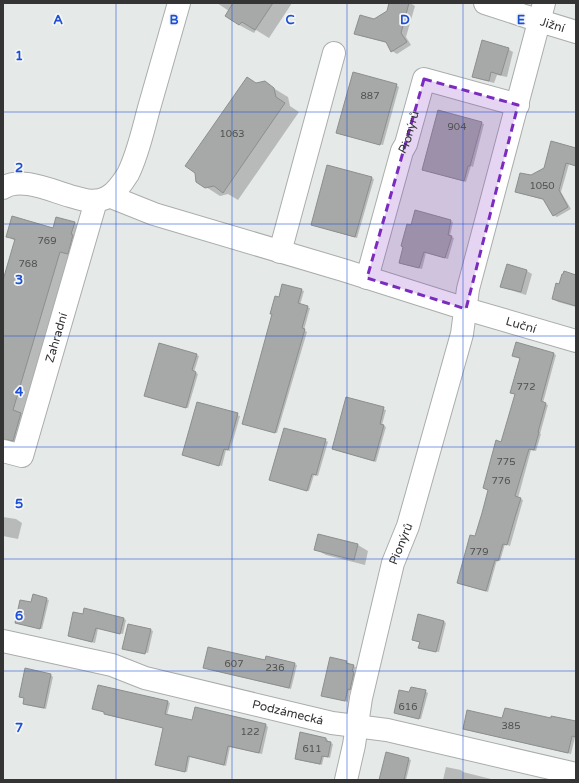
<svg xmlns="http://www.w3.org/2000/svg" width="579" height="783" font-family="'Varela Round',sans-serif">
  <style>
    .shadow { fill: #0003 }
    .building { fill: #a6a9a7; stroke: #8c8f8e }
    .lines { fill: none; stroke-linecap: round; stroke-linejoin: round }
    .street-casing { stroke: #aaadab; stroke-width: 24 }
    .street { stroke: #fff; stroke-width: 22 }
    .marked { fill: #7b2cbf; fill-opacity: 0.2; stroke: #7b2cbf; stroke-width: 3; stroke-dasharray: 8 5; stroke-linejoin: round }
    .grid { fill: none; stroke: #1d4ed8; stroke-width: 1; stroke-opacity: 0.55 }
    .labels { text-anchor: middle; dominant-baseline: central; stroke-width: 3.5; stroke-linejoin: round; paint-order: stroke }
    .number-label { font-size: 10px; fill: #505150 }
    .street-label { font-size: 12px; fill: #333433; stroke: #f3f6f5 }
    .grid-label { font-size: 13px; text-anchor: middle; font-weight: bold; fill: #1d4ed8; stroke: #f3f6f5; stroke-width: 3.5; stroke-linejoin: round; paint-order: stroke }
  </style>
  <rect width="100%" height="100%" fill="#e5e9e7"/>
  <!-- shadow -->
  <path class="shadow" d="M217,3H292L269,38L256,30L254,33L239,25L229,11Z
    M390,3H410L415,6L406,37L411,45L397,54L392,51L387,43L361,36L356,33L374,20L388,12Z
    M508,49L513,52L507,77L497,75L494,83L479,79L474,76Z
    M265,83L288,97L290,106L299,112L238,200L228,194L220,196L206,187L257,84Z
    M396,85L399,87L383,145L340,133Z
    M439,111L484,124L473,167L471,166L466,182L423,170Z
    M576,149V166L569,164L561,192L571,209L557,217L553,215L544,200L519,193L516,191L532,176Z
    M371,178L374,179L357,238L315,226Z
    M416,211L453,222L450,236L454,238L448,259L426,253L422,269L402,264L404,247L412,226Z
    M56,218L75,223L85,229L24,446L3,443V283L15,241L7,236L54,229Z
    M508,265L527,271L532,274L526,295L507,289L502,286Z
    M576,276V307L558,302L553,299L560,285Z
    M301,290L304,291L300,305L310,308L304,330L307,332L277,433L245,424Z
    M554,354L556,355L543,403L548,405L540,434H541L536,451L531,450L518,498L523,500L510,546L505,544L500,561L497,560L488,592L460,584L458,583L476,538L516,394L520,359L513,356Z
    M197,355L199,356L194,372L198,374L188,408L148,397Z
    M347,398L386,410L382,425L386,427L376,462L333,449Z
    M197,403L240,416L230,451L226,450L222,466L183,455Z
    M325,440L328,442L318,476L314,475L309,491L273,481Z
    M3,517L16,519L22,523L18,539L3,536Z
    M319,535L358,545L368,551L365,565L326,555L315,549Z
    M46,599L49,600L42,629L18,624L16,623L32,603Z
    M124,619L126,620L123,634L98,629L95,643L71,637L69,636Z
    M443,621L446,623L439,652L422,649L421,643L413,640Z
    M150,630L153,631L148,653L125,648Z
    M266,662L294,664L297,665L291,689L207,669Z
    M346,662L349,663L348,665L356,667L354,673L356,674L352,690H350L348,702L324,696Z
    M51,675L53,677L46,709L26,705Z
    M425,691L428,693L421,719L397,714L410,693Z
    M168,702L170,703L167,715L193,721L266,725L268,727L262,754L230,747L226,766L190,757L187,772L159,766L157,765L164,728L107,715L105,714Z
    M503,720H551L576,722V737H575L571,754L466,730L464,729Z
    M326,739L328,740V742L333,744L330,758L324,756L322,765L298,760L296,758Z
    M408,759L411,760L406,780H380Z
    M446,767L461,770L463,772L491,779L494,780H443Z"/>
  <!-- building -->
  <path class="building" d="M233,3H273L255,30L242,22L239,25L225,16Z
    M389,3H409L401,33L407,42L391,52L386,42L354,34L360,15L374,19L387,11Z
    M482,40L509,48L501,75L491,72L489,81L472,77Z
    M353,72L397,84L380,145L336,133Z
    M247,77L256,83L265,81L274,88L276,97L285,103L223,193L214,186L205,188L196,182L195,173L185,166Z
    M438,110L482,122L470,166H468L464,181L422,170Z
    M551,141L576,148V166L566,163L559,190L568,207L553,216L543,199L515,192L520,173L531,175L544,168Z
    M327,165L372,177L355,237L311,225Z
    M415,210L451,220L448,235L452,236L445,258L424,252L419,268L399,263L403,247L401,246L407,224L411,225Z
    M12,216L53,228L56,217L75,222L71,234L73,235L68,254L60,252L13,410L21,413L13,441L3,439V280L15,239L6,237Z
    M507,264L527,270L521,292L500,287Z
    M564,271L576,275V306L552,299L556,283L559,284L562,274H563Z
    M282,284L302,289L298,303L308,306L302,328L305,329L275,433L242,424L272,314H270L275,296L279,297Z
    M516,342L554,353L541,401L546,403L538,432H539L534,450L529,449L515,496L521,498L515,517L507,545L503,544L498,561L495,560L486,591L457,583L470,535L475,536L482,513L488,490L483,488L496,440L501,442L515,394L510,393L520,358L512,356Z
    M159,343L197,354L192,370L196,372L186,408L144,396Z
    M346,397L384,407L380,424L384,425L374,461L332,449Z
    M197,402L238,413L228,450L224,449L219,466L182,455Z
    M284,428L326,439L316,475L312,474L307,491L269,480Z
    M318,534L358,544L354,560L314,550Z
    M33,594L47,598L40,629L15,623L20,600L31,602Z
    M84,608L124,618L120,634L96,628L92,642L68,636L73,612L83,614Z
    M418,614L444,621L436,652L418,648L420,642L412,640Z
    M128,624L151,629L145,654L122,649Z
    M208,647L265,660L266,656L295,663L289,688L203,668Z
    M330,657L347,661L346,663L354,665L352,671L354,672L350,690L348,689L345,701L321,696Z
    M25,668L51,674L44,708L23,704L24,698L19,697Z
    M98,685L168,701L165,714L192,720L195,707L266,724L259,753L228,746L224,765L188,756L185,772L155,765L163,728L104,714V712L92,709Z
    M411,687L426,690L419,719L394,713L399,690L409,692Z
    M505,708L551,718V716L576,721V737L572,736L568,753L463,729L467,710L502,718Z
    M300,732L326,738V741L331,742L328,757L322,756L320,764L295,759Z
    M386,752L409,758L404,780H379Z"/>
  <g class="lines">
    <!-- street casing -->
    <g class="street-casing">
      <g id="street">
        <path id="s1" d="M485,3L540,21L576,32"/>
        <path d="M3,188C20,176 52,191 70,196C84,200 94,204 108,197C116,192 123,182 128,174C138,154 143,130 149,108C159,73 169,38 179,3"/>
        <path id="s2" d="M109,196L154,214L343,270L466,309L576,341"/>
        <path d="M280,252L334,53"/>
        <path id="s3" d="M367,278L402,151L406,144L424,79L518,105"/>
        <path id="s4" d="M3,451L22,456L96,201"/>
        <path id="s5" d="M3,641L112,665L145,678L332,723L387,730L576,774"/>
        <path id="s6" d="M346,780L354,745L361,698L393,563L408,526L462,334L468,289L544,3"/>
      </g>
    </g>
    <!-- street -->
    <use href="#street" class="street"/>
  </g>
  <!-- marked area -->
  <path class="marked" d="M424,79L518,105L466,309L367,278Z"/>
  <!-- grid -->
  <path class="grid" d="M116,3V780M232,3V780M347,3V780M463,3V780M3,112H576M3,224H576M3,336H576M3,447H576M3,559H576M3,671H576"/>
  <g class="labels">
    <!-- number labels -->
    <g class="number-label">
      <text x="370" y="96">887</text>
      <text x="457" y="127">904</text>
      <text x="232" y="134">1063</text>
      <text x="542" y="186">1050</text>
      <text x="47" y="241">769</text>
      <text x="28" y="264">768</text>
      <text x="526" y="387">772</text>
      <text x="506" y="462">775</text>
      <text x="501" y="481">776</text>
      <text x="479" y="552">779</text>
      <text x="234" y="664">607</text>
      <text x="275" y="668">236</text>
      <text x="408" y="707">616</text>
      <text x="511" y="726">385</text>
      <text x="250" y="732">122</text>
      <text x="312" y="749">611</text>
    </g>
    <!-- street labels -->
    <g class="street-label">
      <text stroke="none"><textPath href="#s1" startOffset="71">Jižní</textPath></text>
      <text stroke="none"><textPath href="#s3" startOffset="152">Pionýrů</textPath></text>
      <text stroke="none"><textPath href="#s2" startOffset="432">Luční</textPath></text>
      <text stroke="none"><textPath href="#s4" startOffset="143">Zahradní</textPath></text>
      <text stroke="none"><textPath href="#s6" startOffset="243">Pionýrů</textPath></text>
      <text stroke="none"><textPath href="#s5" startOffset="294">Podzámecká</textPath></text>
    </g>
  </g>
  <g class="grid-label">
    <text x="58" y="24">A</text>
    <text x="174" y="24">B</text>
    <text x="290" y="24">C</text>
    <text x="405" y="24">D</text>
    <text x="521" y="24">E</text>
    <text x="19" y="60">1</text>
    <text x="19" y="172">2</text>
    <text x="19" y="284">3</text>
    <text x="19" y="396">4</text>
    <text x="19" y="508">5</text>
    <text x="19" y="620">6</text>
    <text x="19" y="732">7</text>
  </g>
  <!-- border -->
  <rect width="579" height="783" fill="none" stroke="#333433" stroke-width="8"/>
</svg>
